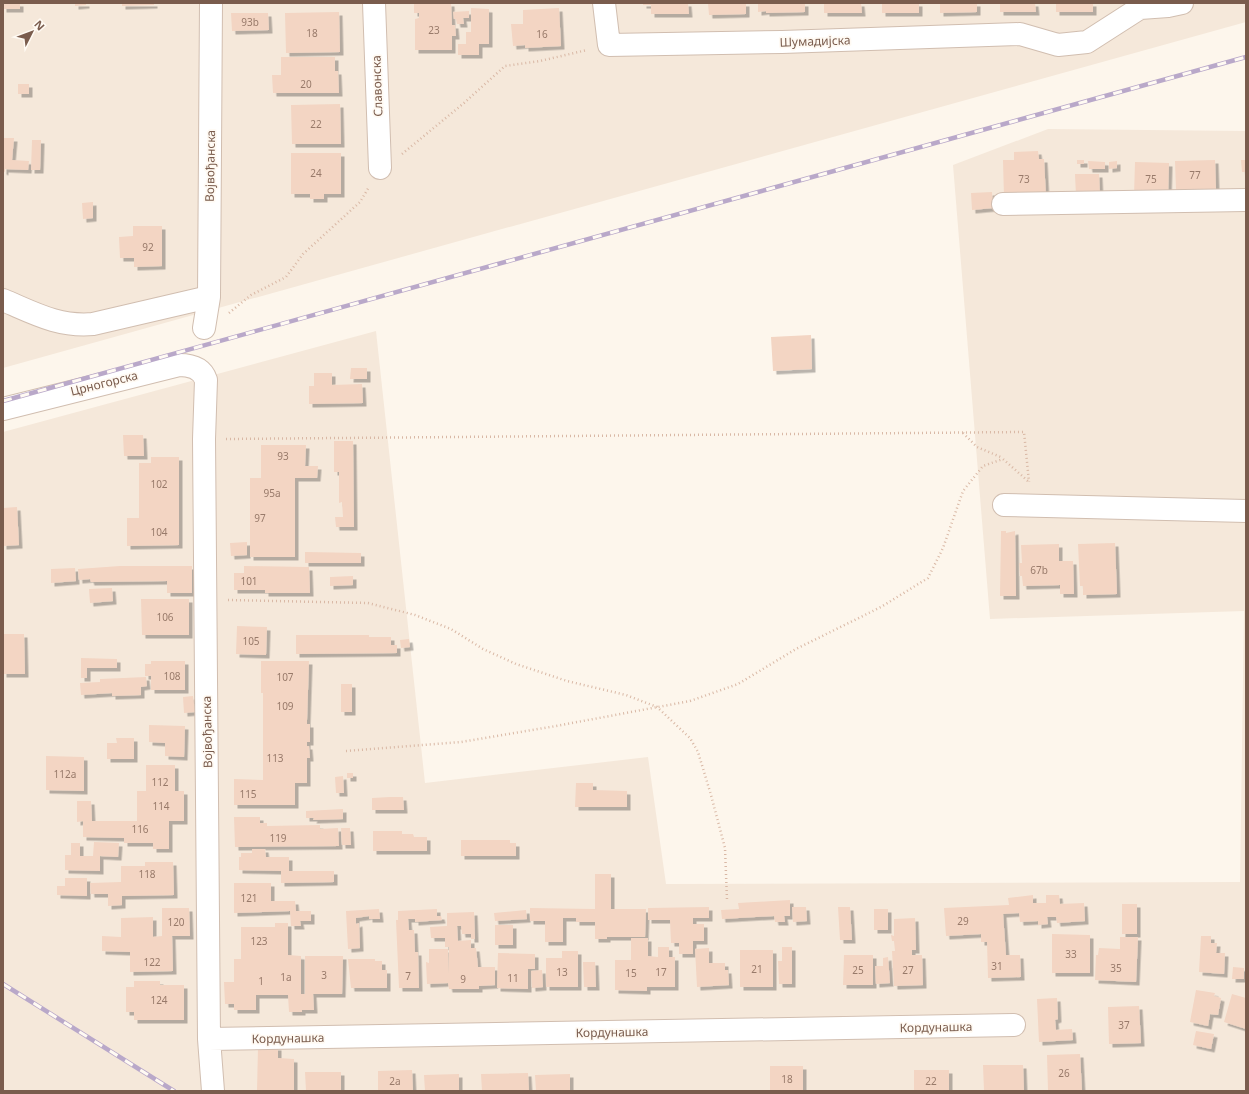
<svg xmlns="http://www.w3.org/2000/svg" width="1249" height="1094" font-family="'Noto Sans',sans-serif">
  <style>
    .residential { fill: #f5e8da }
    .building { fill: #f3d5c3; filter: url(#shadow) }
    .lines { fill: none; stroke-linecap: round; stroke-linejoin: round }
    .minor-casing { stroke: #d1beb0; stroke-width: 24 }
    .path { stroke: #d9b8a5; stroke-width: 2.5; stroke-dasharray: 1 3; stroke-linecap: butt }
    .minor { stroke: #fff; stroke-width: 22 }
    .rail-casing { stroke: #b9a8c9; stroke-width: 4.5 }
    .rail { stroke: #fffaf3; stroke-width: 3; stroke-dasharray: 9; stroke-linecap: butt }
    .labels { text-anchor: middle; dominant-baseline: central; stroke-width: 3.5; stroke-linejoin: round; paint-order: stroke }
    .number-label { font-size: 10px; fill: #987a6a }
    .street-label { font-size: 12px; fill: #7a5c4d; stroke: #fffaf3 }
  </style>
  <defs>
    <filter id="shadow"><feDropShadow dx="3.5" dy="3.5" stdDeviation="0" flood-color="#0004"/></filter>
  </defs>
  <rect width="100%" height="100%" fill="#fdf6ec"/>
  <!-- residential -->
  <path class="residential" d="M3,3H1246V22L3,368Z
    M1048,129L1246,131V1091H3V432L376,331L425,783L648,757L666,884L1240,882L1244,611L990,619L953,165Z"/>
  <!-- building -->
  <path class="building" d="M3,3H20V9H3Z
    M75,3H86V5L75,6Z
    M122,3H154V5L122,6Z
    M414,3H451L452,25H455L456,36H452V50H415V19L419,18V13H414Z
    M643,3H688L689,14H651V5H643Z
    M708,3H746V14L709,15Z
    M758,3H805V12L766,13V11L758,12Z
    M824,3H861L862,13H824Z
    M882,3H919V13H882Z
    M940,3H977V12L940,13Z
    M1000,3H1035L1036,12H1000Z
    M1056,3H1093V12H1056Z
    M471,8L489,9V44H479V55H458V44H466V32H471Z
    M559,8L561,46L525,48V45L513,46L511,24H523V10Z
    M469,11V18H463L464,24H457L456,19H454L453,12Z
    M339,12L340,52L286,53L285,13Z
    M231,13H268L269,30L232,31Z
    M281,57H335V71H338L339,93H273L272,75H281Z
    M18,84H29V94H18Z
    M340,104L341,144H292L291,105Z
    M3,138H14L12,160L29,161L28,170L5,169V172L3,171Z
    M32,140H41L40,170H31Z
    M1038,151L1039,159H1044L1046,197L1004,198L1003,160H1014V152Z
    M291,153H341V194H324V199H310V194H291Z
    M1077,160H1084V164H1077Z
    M1215,160L1216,189L1176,190L1175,161Z
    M1241,160H1246V172H1242Z
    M1088,161L1105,162V169H1089Z
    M1117,161V168L1109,169V162Z
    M1135,162L1169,163L1168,196H1134Z
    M1075,174H1099L1100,196H1076Z
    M992,192L993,208L972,210L971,193Z
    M93,202V218L83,219L82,203Z
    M133,226H162V266L134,267V258H120L119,237L133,236Z
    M811,335L812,369L773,371L771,337Z
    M351,368H367V379H350Z
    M314,373H332V385L362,384L363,403L309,404V386H314Z
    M123,435H143L144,456H124Z
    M334,441H353L354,527H336L335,517H343L342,502L339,503V472H334Z
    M261,445H306L305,466H318L317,478H295V557H250V478H261Z
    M151,457H179V545L127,546V518H139V463H151Z
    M17,507L19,545L3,546V508Z
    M1001,531H1006V533L1015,531L1016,596H1000Z
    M247,542V555L231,556L230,543Z
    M1115,543L1117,594L1083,595V586H1080L1078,544Z
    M1059,544V561H1073L1074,594H1060V585L1023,586L1022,576H1020L1019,563H1022L1021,545Z
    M305,552L361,553V563H305Z
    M120,566H192V593H167V581L91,582L90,579L79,580L78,569Z
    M244,566L309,567L310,593H265V590H234V573H244Z
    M75,568L76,581L51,583V569Z
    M353,576V585L330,586V577Z
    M112,588L113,601L90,603L89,589Z
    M141,599H189V635H142Z
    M237,626L267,627L266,655L236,654Z
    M3,634H24L25,674H3Z
    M296,635H369V637H391V645H397V653L296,654Z
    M409,639L410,647L401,648L400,640Z
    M81,658L117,659V668H87V678H81Z
    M151,661H185V690H151V676H145V664H151Z
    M261,661H309L307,720V724H310V742H307V746H309L310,758H307V783H295V805H234V779L263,780V693H261Z
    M146,677L147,686L141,687V695L112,696V693L81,695L80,683L100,682V679Z
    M341,684H352V712H341Z
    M193,696L195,712L184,713L183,697Z
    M149,725L185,726L184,757L165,756V743L149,742Z
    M116,738H134V759H107V743H117Z
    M46,756L84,757V791L46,790Z
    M146,765H175V791H184V821H169V849H153V843H124V838L83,837V821L77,822V801H91L92,821H137V791H146Z
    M347,773H353V778H347Z
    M343,776L344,793H336L335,777Z
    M576,783H593V790L627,791V807H575Z
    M390,797H403L404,810H372V798Z
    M343,809V819L313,820L314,818H306V811Z
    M234,817H260V823H267V826L320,825V829L338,828L339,846L235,847Z
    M341,828H350L351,845H342Z
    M373,831H402V834H413L414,837H427V851H373Z
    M461,840H510V843H516V856H461Z
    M94,842L119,843L118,857L100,856V871L65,870V855H71V843H80V856H93Z
    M252,849H265L266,857H289V871H334V882L281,883V871L239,870V857H241V853H252Z
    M145,862H173L174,895L122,896V905L108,906V894H91L90,883L121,882V866H145Z
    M595,874H611V909H646L645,937H607V939H595V922H576V918H563V942H545V921H530V908L595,909Z
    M65,878H87V896L57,895V886H65Z
    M234,883H271V901H295L296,911H311V921H300L301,926H291L290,911L234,913Z
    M1033,895V903H1046V895H1059L1060,904L1084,903L1085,921L1057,923L1056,917H1047L1048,924L1038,925V921L1020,922L1019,913L1003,914L1006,955H1020L1021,977L988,978L987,942H981V934L946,936L944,908L1009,905L1008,898Z
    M790,900V916H784L785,922H775L774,916L722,919L721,910L739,909L738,903Z
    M1122,904H1137V934H1122Z
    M709,907V918H693V924H704V941H693V954H679V943H671L670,920H648V908Z
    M792,907H806L807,921L793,922Z
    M838,907H850L852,940H840Z
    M162,908H189L190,936H172L173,971L130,972V952L102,951V936L121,937V918L153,917V937L162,936Z
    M379,909L380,919H369V916L356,918V924L359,923L360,948L348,949L346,911Z
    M437,909V916H441L442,920L415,922V919H408L409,930H414L415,952H418L419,988H399L396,920H398V911Z
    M874,909H888V930H874Z
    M526,910L527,919L495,921L494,913Z
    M474,912L475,939H471V934H462L461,926H457L458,941L471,940V948H476L478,967H495V985L479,986V989H449L448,983L427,984L426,962L429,963V949H448L449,974V947H445V938H431L430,927L447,926V913Z
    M915,918L916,950H912V955H922L923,985L894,986L892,951H895L894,941H892L891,935L894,936V919Z
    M275,923H288V955L301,956V994H305V956H343L342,994H313L314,1010H302V1012H289L288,995H256V1010H234V1004H225L224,982H234V959H241V927H275Z
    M495,925H513V945H495Z
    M1052,934L1090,935V973H1052Z
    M1201,936H1211V943H1217L1216,953H1225L1224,974L1199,972Z
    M1120,937H1138L1136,982L1095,980L1096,955H1098L1099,948L1120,949Z
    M631,938H648V956L658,957V947H669V957H675V987H647V991L615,990V960H631Z
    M782,947H792V984H779L778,961H782Z
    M709,948V963H725V970H728L729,985L697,987L695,949Z
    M740,950H773V987H740Z
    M562,951H578V987H546V958H562Z
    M498,953L535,954V969H528V989L497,988Z
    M844,955H873V985H843Z
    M888,957L890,983L876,984L875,966H883V958Z
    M348,959H375V961H382V970H387V988H351Z
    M583,962H595L596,987H584Z
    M1233,967L1244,968V979H1232Z
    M542,970L543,987L532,988L531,971Z
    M134,981H160V985H184V1020H134V1012H126V987H134Z
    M1196,990L1215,993L1214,996L1221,998L1218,1015L1210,1014L1208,1026L1190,1022Z
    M1232,994L1246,998V1029L1224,1022Z
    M1057,998L1058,1019L1055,1020L1056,1030L1072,1029L1073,1040L1039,1042L1037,999Z
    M1139,1006L1141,1043L1109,1044L1108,1007Z
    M1196,1031L1214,1034L1211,1049L1193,1045Z
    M258,1047H278V1058L294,1059V1091H257Z
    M1080,1054L1082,1091H1048L1047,1055Z
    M983,1065H1023L1024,1091H984Z
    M770,1066H803V1091H770Z
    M412,1070L413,1091H378V1071Z
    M914,1070H949V1091H914Z
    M305,1072H341V1091H306Z
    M528,1073L529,1091H482L481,1074Z
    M459,1074V1091H425L424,1075Z
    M570,1074V1091H536L535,1075Z"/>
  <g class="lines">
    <!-- minor casing -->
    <g class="minor-casing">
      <path id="minor" d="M374,3L380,168
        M604,3L609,45L782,42L1020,34L1058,45L1087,42L1140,8L1168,6L1182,3
        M1003,204L1246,200
        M3,300C34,313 58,327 93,324L209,297
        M204,328L209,297L211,3
        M3,409L179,365C191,365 202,368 206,380L204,439L209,1039L213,1091
        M1004,505L1246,511
        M209,1039L1014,1025"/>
    </g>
    <!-- path -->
    <path class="path" d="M402,154L464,103L505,66L540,61L587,50
      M229,313L251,295L286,277L303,254L360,202L369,187
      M963,433L977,447L1003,458
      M226,439L1024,432L1029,482
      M228,600L368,603L415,615L451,629L483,649L516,664L567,681L626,695L657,707L690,738L698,752L711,795L725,848L727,900
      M346,751L461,742L556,726L690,701L738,684L796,649L881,607L928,578L943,548L963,491L983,466L1003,459L1029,482"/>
    <!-- minor -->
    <use href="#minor" class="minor"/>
    <!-- rail casing -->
    <g class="rail-casing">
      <path id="rail" d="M3,401L1246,57
        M3,984L174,1091"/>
    </g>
    <!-- rail -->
    <use href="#rail" class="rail"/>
  </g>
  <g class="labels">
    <!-- number labels -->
    <g class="number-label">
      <text x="250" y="22">93b</text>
      <text x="434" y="30">23</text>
      <text x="312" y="33">18</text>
      <text x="542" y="34">16</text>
      <text x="306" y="84">20</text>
      <text x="316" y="124">22</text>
      <text x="316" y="173">24</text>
      <text x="1195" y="175">77</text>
      <text x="1024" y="179">73</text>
      <text x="1151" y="179">75</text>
      <text x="148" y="247">92</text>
      <text x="283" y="456">93</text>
      <text x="159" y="484">102</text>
      <text x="272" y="493">95a</text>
      <text x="260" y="518">97</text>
      <text x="159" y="532">104</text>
      <text x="1039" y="570">67b</text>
      <text x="249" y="581">101</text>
      <text x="165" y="617">106</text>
      <text x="251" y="641">105</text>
      <text x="172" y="676">108</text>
      <text x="285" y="677">107</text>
      <text x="285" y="706">109</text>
      <text x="275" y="758">113</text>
      <text x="65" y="774">112a</text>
      <text x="160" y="782">112</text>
      <text x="248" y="794">115</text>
      <text x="161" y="806">114</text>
      <text x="140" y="829">116</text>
      <text x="278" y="838">119</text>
      <text x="147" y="874">118</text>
      <text x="249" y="898">121</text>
      <text x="963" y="921">29</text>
      <text x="176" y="922">120</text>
      <text x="259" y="941">123</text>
      <text x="1071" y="954">33</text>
      <text x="152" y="962">122</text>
      <text x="997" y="966">31</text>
      <text x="1116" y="968">35</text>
      <text x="757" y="969">21</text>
      <text x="858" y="970">25</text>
      <text x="908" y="970">27</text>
      <text x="562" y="972">13</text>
      <text x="661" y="972">17</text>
      <text x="631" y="973">15</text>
      <text x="324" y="975">3</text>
      <text x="408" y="976">7</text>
      <text x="286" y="977">1a</text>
      <text x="513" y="978">11</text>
      <text x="463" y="979">9</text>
      <text x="261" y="981">1</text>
      <text x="159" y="1000">124</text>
      <text x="1124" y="1025">37</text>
      <text x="1064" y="1073">26</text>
      <text x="787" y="1079">18</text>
      <text x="395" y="1081">2a</text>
      <text x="931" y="1081">22</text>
    </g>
    <!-- street labels -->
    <g class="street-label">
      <text transform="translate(815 41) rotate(-2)">Шумадијска</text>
      <text transform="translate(377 86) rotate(-92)">Славонска</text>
      <text transform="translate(210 166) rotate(-89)">Војвођанска</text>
      <text transform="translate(104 383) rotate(-14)">Црногорска</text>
      <text transform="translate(207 732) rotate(-91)">Војвођанска</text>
      <text transform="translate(936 1027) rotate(-1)">Кордунашка</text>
      <text transform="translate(612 1032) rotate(-1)">Кордунашка</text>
      <text transform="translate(288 1038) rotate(-1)">Кордунашка</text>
    </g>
  </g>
  <!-- border -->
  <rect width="1249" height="1094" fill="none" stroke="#7a5c4d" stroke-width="8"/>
  <!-- north arrow -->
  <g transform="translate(32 32) rotate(48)" stroke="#fffaf3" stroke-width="3" paint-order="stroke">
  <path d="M0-3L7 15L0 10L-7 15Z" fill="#7a5c4d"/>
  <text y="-6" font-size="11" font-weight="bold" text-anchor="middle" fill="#7a5c4d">N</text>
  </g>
</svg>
